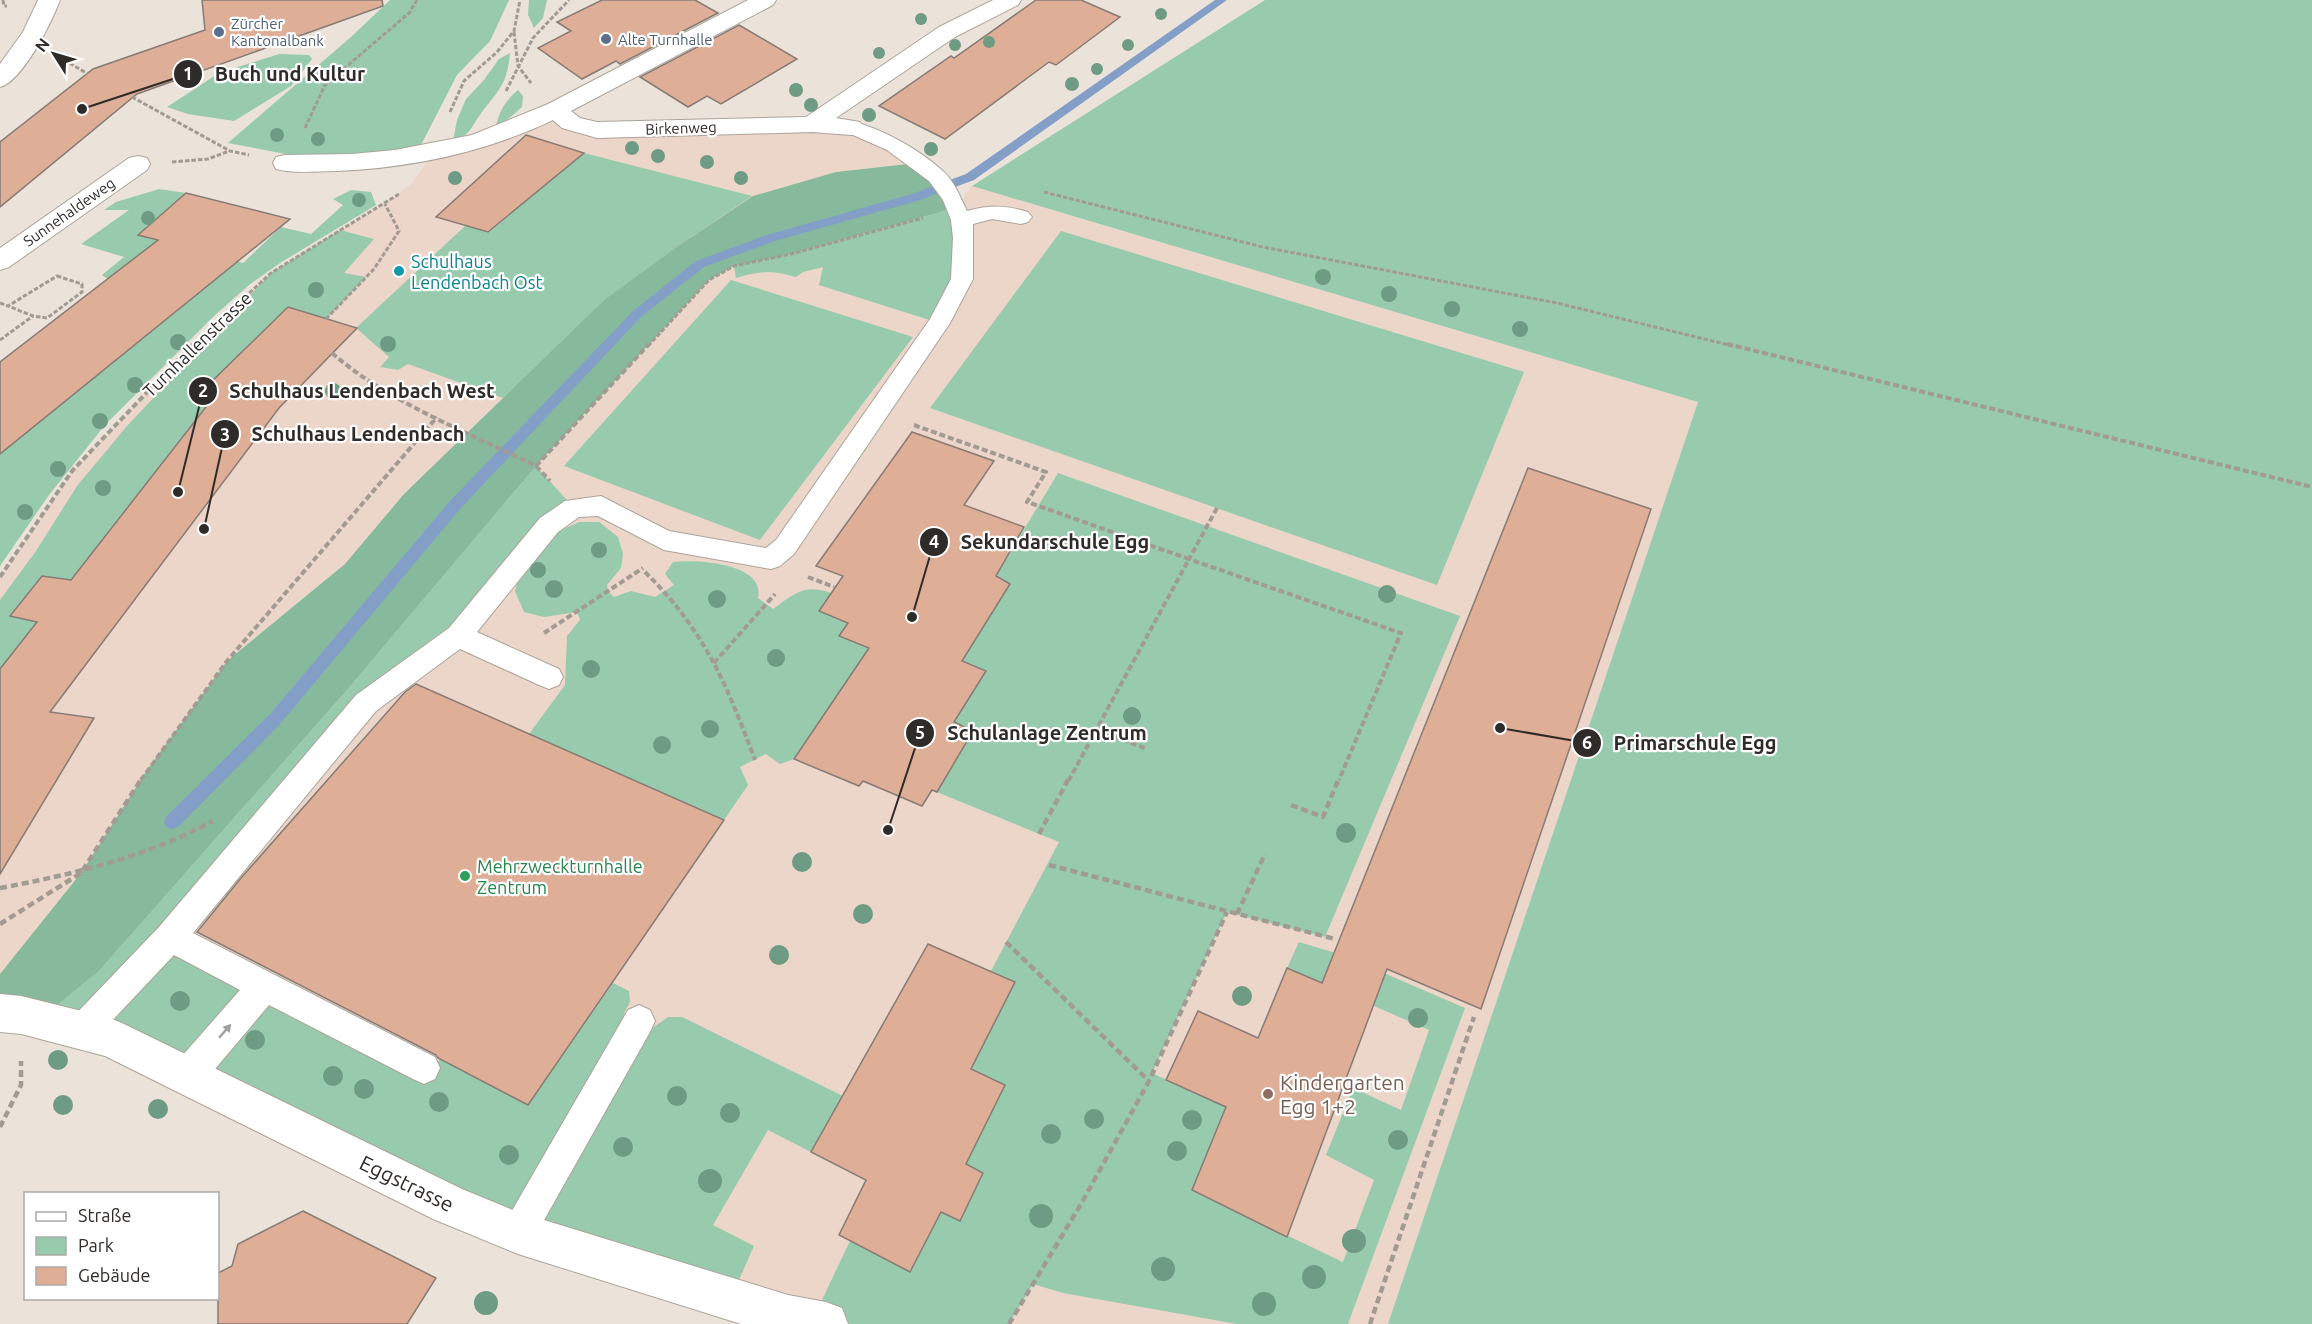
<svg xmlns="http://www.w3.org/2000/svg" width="2312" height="1324" font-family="Ubuntu,sans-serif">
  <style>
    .education { fill: #ecd5c9 }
    .green { fill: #98caad }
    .forest { fill: #87b99c }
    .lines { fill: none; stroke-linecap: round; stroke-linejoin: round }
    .stream { fill: #839fc7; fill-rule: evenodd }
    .building { fill: #dfae96; stroke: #867b76; stroke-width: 1.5 }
    .lane-casing { stroke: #aba49a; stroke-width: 2 }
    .street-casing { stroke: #aba49a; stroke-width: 2 }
    .secondary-casing { stroke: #aba49a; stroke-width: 2 }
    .path-far2 { stroke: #a19b94; stroke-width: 3; stroke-dasharray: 4.5 2; stroke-linecap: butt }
    .path-far1 { stroke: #a19b94; stroke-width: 4; stroke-dasharray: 6 3; stroke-linecap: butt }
    .path { stroke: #a19b94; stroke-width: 4.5; stroke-dasharray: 7 4; stroke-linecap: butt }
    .lane { fill: #fff; fill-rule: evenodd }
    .street { fill: #fff; fill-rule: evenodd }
    .secondary { fill: #fff; fill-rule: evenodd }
    .tree { fill: #6e9b83 }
    .oneway { fill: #a1a09e }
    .service-dot { fill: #5c6f8a; stroke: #fff; stroke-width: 2 }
    .culture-dot { fill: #0f9aa8; stroke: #fff; stroke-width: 2 }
    .leisure-dot { fill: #2e9e5b; stroke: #fff; stroke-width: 2 }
    .education-dot { fill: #8d6e63; stroke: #fff; stroke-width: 2 }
    .labels { text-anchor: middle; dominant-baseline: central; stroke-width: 4.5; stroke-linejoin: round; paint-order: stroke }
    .far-service-label { font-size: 15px; fill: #4e5e75; stroke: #fff; text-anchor: start }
    .far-street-label { font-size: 15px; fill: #2e2b28; stroke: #fff }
    .culture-label { font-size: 18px; fill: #0d838f; stroke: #fff; text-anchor: start }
    .street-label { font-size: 18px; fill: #2e2b28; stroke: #fff }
    .leisure-label { font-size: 18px; fill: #27864d; stroke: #fff; text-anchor: start }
    .near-education-label { font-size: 21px; fill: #785e54; stroke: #fff; text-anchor: start }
    .near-street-label { font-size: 21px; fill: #2e2b28; stroke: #fff }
    .leader { fill: none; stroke: #2e2b28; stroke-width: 2 }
    .callout-dot { fill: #2e2b28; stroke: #fff; stroke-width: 2 }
    .mark-label { font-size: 18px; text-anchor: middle; font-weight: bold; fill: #fff }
    .callout-label { font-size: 20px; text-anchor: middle; font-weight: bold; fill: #2e2b28; stroke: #fff; stroke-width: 4.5; stroke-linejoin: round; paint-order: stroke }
  </style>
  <rect width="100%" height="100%" fill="#ebe3d9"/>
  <!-- education -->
  <path class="education" d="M555,110L571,123L851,127L917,163L836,172L605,299L404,494L345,564L227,661L147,770L81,873L0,974V577L72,471L205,332L271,273L400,193L412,183L433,153Z
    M972,186L1698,402L1388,1324H826L39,1020L99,971L347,690L536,466L709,280L734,266L791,254L942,213L955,208Z"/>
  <!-- green -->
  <path class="green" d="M390,0H509L490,41L457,75L420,147L358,156H296L228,143L351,37Z
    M529,0H547L543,18L534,28L528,15Z
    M1265,0H2312V1324H1388L1698,402L972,186Z
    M510,53C507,85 500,88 482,112C470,128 472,134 453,141L457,120L466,99L483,81L499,59Z
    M279,54L309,55L312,59L291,86L234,121L188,114L167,107L219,73Z
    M518,90L523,96L522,107L506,121L496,125C500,110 506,100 518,90Z
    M584,153L752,196L678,246L605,299L503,398L408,364L398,370L380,367L389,357L356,328L465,226L489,232Z
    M159,189L186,193L138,235L243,263L281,227L311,234L343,205L333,199L351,190L371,192L376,205L280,263L249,285L214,316L105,425L49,495L0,566V454L181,308L108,279L102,275L124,257L81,244L129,210H104L116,202Z
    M955,208L964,238L939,323L819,285L823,267L803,272L796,277C772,270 761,271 736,278L734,266L791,254Z
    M340,230L374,239L344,273L366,277L326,319L288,307L217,393L71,580L42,576L10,615L37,622L0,669V600L36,551L77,486L127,426L271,273Z
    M1061,231L1524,372L1437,585L930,408Z
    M731,280L913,337L760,540L564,466Z
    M536,466L574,508L411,668L170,937L432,1072L440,1059L528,1105L613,983L629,991L630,1002L624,1013L654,1027L668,1017H682L843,1096L811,1152L768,1130L713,1225L754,1246L730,1300L39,1020L99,971L347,690Z
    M1058,473L1460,616L1325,937L1227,912L1152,1073L1226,1107L1192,1190L1343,1262L1374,1180L1326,1155L1353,1088L1401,1110L1429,1030L1287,968L1299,942L1342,955L1465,1008L1348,1324H1237L1063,1293L1033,1284L1009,1324H826L812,1321L850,1241L910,1272L941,1212L960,1221L983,1174L966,1164L1005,1086L971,1069L1015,982L991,971L1059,842L937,792L973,731L954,722L985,671L962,661L1010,584L996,576Z
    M579,522H599L618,537L623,554L621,568L607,585L608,591L614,597L631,591L655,597L674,585L665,574L673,562C696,559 766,563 758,598L773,609C794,594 804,583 831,593L819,611L848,623L839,636L869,648L794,759L780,764L766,754L740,767L748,785L724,820L529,734L565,685L567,636L580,620L577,612L544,617L524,612L515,591L520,573L557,532Z"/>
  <!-- forest -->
  <path class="forest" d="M917,163L955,208L791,254L734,266L709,280L536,466L347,690L99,971L39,1020L0,1013V974L81,873L147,770L227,661L345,564L404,494L605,299L678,246L753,196L836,172Z"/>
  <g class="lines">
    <!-- stream -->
    <path class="stream" d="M1215,0H1227L974,180L920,200L775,241L704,267L641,317L460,509L281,723L178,827L172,829L166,827L164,822L166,817L271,713L450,501L633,311L696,261L767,235L912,194L966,174Z"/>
  </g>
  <!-- building -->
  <path class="building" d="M202,0H382L383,6L137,94L0,207V142L93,69L205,30Z
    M602,0H695L718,13L620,64L616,61L582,79L538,48L571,31L557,22Z
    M1036,0H1081L1120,17L1056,65L1049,62L945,139L879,106L951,56L954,58Z
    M739,25L797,59L721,104L707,96L688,107L640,77Z
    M526,135L584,153L488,232L436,217Z
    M186,193L290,219L0,454V362L158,240L138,235Z
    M288,307L357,328L279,408L50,712L94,718L0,874V669L37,622L10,616L42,576L71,580L217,393L204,389Z
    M912,432L994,461L964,505L1024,527L996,576L1010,584L962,661L986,671L954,722L973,731L937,792L932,790L922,806L863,781L859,786L794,759L869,648L839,636L848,623L819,611L843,576L816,566Z
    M1528,468L1651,509L1481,1009L1387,969L1287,1237L1192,1190L1226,1107L1166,1080L1198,1011L1258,1038L1287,968L1322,983Z
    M416,684L724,820L528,1105L438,1058L436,1055L197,932L241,878L405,692Z
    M928,944L1015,982L971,1069L1005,1085L966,1164L983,1173L960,1221L941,1212L910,1272L839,1235L866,1180L811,1152Z
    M303,1211L436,1278L407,1324H218V1273L232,1266L238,1244Z"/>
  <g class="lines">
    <!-- lane casing -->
    <g class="lane-casing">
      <path id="lane" d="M851,121C883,129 918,149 943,171C955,182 960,197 967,211C990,205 1006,205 1028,212L1032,217L1028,222L1021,224L992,219L973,224V279L950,323L794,554L780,566L771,569L664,550L598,516L579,517L558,532L477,632L559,669L563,677L559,685L549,689L539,685L460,649L376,711L193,933L435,1057L440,1068L435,1079L424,1084L413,1079L269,1005L199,1088L187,1092L175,1088L171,1076L175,1064L240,990L174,955L92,1042L81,1047L70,1042L65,1031L70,1020L159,927L356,695L449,628L540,518L565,501L601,496L669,531L766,548L776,540L930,319L951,279L953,238L951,220L943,200L929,181L887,150L844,131L841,127L844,123Z
        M639,1005L650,1010L655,1021L650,1032L530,1245L518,1250L506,1245L501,1233L506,1221L628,1010Z"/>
    </g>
    <!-- street casing -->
    <g class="street-casing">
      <path id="street" d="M748,0H776L773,5L571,111L580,118L597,122L806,117L939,27L993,0H1021L1018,5L955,37L836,118L860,122L863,127L860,132L851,135L812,132L597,138L562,128L553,120C484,153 411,168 336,171C316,171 295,174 276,169L273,163L276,157L285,155L352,154L395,150L472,135L548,104Z
        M138,156L147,158L150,164L147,170L9,267L0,270V248L129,158Z
        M0,994L21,996L110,1018L124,1024L462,1189L518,1212L788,1295L826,1302L842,1308L848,1324H741L518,1254L433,1219L105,1056L21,1034L0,1032Z"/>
    </g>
    <!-- secondary casing -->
    <g class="secondary-casing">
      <path id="secondary" d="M38,0H60C52,22 22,82 0,87V64L23,32Z"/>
    </g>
    <!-- path-far2 -->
    <path class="path-far2" d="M3,0L4,6H7
      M514,32L518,66L531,83
      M64,60L88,74
      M506,91L533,38L569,0
      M132,97L230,151L249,155
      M450,112L464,81L497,52L514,31L520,0
      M305,128L325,85L409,13L417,0
      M172,162L208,159L229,151
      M1044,192L1263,247L1557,303L1733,346
      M57,276L82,284V292L47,318L33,316L8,306Z
      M0,303L8,306
      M326,319L374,269L399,231L385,204
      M0,340L33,316
      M192,346L271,273L399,194
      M648,346L709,280L734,266L791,254L923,218"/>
    <!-- path-far1 -->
    <path class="path-far1" d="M1727,344L2312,487
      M332,353C386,401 471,434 536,466L649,344
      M914,425L1046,472L1027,502L1189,559L1069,780
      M536,466L550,481
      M1217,508L1189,559L1401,633L1339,780
      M645,572C705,631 726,683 755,760
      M0,577L72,471L193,344
      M808,577L834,587
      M544,633L643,568
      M714,663L775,594
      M1097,730L1147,749
      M141,780L227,661L437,417"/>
    <!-- path -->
    <path class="path" d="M1291,805L1323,817L1339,778
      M1039,834L1069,778
      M1049,865L1335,939
      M0,888C75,874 146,857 213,821
      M1237,914L1265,854
      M0,924L81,873L142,778
      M1006,942L1149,1081
      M0,1127L21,1085V1061
      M1009,1324L1081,1204L1149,1081L1227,912
      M1370,1324L1474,1017"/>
    <!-- lane -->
    <use href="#lane" class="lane"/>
    <!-- street -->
    <use href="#street" class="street"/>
    <!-- secondary -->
    <use href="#secondary" class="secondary"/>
  </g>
  <!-- trees -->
  <g class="tree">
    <circle cx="1161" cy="14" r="6"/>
    <circle cx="921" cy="19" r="6"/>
    <circle cx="989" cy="42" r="6"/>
    <circle cx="955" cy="45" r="6"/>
    <circle cx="1128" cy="45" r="6"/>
    <circle cx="879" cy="53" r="6"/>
    <circle cx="1097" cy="69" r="6"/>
    <circle cx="1072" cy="84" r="7"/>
    <circle cx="796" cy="90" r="7"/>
    <circle cx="811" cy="105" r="7"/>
    <circle cx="869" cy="115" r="7"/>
    <circle cx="277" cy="135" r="7"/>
    <circle cx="318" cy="139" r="7"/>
    <circle cx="632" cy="148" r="7"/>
    <circle cx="931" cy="149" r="7"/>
    <circle cx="658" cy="156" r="7"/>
    <circle cx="707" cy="162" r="7"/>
    <circle cx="455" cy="178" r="7"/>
    <circle cx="741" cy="178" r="7"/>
    <circle cx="359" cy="200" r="7"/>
    <circle cx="148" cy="218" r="7"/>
    <circle cx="1323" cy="277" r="8"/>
    <circle cx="316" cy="290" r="8"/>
    <circle cx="1389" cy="294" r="8"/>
    <circle cx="1452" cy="309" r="8"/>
    <circle cx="1520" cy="329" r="8"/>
    <circle cx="178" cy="342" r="8"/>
    <circle cx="388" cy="344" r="8"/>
    <circle cx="135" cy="385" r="8"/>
    <circle cx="333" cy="391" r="8"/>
    <circle cx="100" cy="421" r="8"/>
    <circle cx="58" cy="469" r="8"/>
    <circle cx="103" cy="488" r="8"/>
    <circle cx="25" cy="512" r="8"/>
    <circle cx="599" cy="550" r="8"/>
    <circle cx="538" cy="570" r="8"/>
    <circle cx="554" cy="589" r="9"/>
    <circle cx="1387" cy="594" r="9"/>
    <circle cx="717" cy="599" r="9"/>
    <circle cx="776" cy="658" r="9"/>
    <circle cx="591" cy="669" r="9"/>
    <circle cx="1132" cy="716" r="9"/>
    <circle cx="710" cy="729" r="9"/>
    <circle cx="662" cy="745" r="9"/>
    <circle cx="1346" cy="833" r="10"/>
    <circle cx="802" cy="862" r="10"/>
    <circle cx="863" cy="914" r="10"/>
    <circle cx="779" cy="955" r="10"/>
    <circle cx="1242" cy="996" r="10"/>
    <circle cx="180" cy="1001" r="10"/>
    <circle cx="1418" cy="1018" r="10"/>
    <circle cx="255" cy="1040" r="10"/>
    <circle cx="58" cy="1060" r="10"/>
    <circle cx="333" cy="1076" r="10"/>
    <circle cx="364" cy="1089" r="10"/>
    <circle cx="677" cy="1096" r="10"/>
    <circle cx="439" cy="1102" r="10"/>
    <circle cx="63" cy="1105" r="10"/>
    <circle cx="158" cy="1109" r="10"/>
    <circle cx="730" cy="1113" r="10"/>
    <circle cx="1094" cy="1119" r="10"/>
    <circle cx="1192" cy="1120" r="10"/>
    <circle cx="1051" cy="1134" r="10"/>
    <circle cx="1398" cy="1140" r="10"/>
    <circle cx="623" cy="1147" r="10"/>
    <circle cx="1177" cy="1151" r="10"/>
    <circle cx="509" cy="1155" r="10"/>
    <circle cx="710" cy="1181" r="12"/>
    <circle cx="1041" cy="1216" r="12"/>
    <circle cx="1354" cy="1241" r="12"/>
    <circle cx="1163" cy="1269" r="12"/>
    <circle cx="1314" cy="1277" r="12"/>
    <circle cx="486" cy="1303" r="12"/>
    <circle cx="1264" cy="1304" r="12"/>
  </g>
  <!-- one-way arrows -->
  <defs><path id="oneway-solid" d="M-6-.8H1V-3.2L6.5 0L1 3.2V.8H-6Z" transform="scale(1.5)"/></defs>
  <use class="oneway" href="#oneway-solid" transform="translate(225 1031) rotate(-49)"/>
  <!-- markers -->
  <g class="service-dot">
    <circle cx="219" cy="32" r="6"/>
    <circle cx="606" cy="39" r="6"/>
  </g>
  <circle class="culture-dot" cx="399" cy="271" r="6"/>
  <circle class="leisure-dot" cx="465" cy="876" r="6"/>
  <circle class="education-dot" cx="1268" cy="1094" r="6"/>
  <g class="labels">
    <!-- far-service labels -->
    <g class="far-service-label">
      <text x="231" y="23">Zürcher<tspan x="231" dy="17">Kantonalbank</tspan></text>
      <text x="618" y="39">Alte Turnhalle</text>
    </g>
    <!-- far-street labels -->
    <g class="far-street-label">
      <text transform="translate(681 128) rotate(-2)">Birkenweg</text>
      <text transform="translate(69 212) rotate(-35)">Sunnehaldeweg</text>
    </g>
    <!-- culture labels -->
    <g class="culture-label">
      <text x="411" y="261">Schulhaus<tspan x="411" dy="21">Lendenbach Ost</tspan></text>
    </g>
    <!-- street labels -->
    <g class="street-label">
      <text transform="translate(197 344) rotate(-44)">Turnhallenstrasse</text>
    </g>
    <!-- leisure labels -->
    <g class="leisure-label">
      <text x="477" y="866">Mehrzweckturnhalle<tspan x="477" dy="21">Zentrum</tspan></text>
    </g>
    <!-- near-education labels -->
    <g class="near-education-label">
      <text x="1280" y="1082">Kindergarten<tspan x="1280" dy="24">Egg 1+2</tspan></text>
    </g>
    <!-- near-street labels -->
    <g class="near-street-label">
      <text transform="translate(407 1183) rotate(26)">Eggstrasse</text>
    </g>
  </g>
  <!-- callouts -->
  <path class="leader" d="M82 109L188 74M178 492L203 391M204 529L225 434M912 617L934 542M888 830L920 733M1500 728L1587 743"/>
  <g class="callout-dot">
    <circle cx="82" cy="109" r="6"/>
    <circle cx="178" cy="492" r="6"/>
    <circle cx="204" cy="529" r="6"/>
    <circle cx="912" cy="617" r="6"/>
    <circle cx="888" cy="830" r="6"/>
    <circle cx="1500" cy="728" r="6"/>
    <circle cx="188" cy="74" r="15"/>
    <circle cx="203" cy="391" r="15"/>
    <circle cx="225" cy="434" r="15"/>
    <circle cx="934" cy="542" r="15"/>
    <circle cx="920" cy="733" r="15"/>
    <circle cx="1587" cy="743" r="15"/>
  </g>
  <g class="mark-label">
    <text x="188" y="80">1</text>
    <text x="203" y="397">2</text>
    <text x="225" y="441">3</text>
    <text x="934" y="548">4</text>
    <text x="920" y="739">5</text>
    <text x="1587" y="749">6</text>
  </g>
  <g class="callout-label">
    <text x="290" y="81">Buch und Kultur</text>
    <text x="362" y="398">Schulhaus Lendenbach West</text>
    <text x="358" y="441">Schulhaus Lendenbach</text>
    <text x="1055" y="549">Sekundarschule Egg</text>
    <text x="1047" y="740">Schulanlage Zentrum</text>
    <text x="1695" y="750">Primarschule Egg</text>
  </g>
  <!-- legend -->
  <rect x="24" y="1192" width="195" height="108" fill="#ffffff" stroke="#abaaa9" stroke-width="1.5"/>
  <rect x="36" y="1212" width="30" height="9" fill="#ffffff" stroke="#abaaa9" stroke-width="1.5"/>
  <text x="78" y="1222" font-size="18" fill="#2e2b28">Straße</text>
  <rect x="36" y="1237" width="30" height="18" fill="#98caad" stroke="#abaaa9" stroke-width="1.5"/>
  <text x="78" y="1252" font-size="18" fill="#2e2b28">Park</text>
  <rect x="36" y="1267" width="30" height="18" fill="#dfae96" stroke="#abaaa9" stroke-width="1.5"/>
  <text x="78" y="1282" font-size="18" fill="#2e2b28">Gebäude</text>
  <!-- north arrow -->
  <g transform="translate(54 54) rotate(307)" stroke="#ffffff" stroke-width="4.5" paint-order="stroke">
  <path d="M0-4.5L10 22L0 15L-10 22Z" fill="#2e2b28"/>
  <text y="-9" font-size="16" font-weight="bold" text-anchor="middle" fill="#2e2b28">N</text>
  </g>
</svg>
